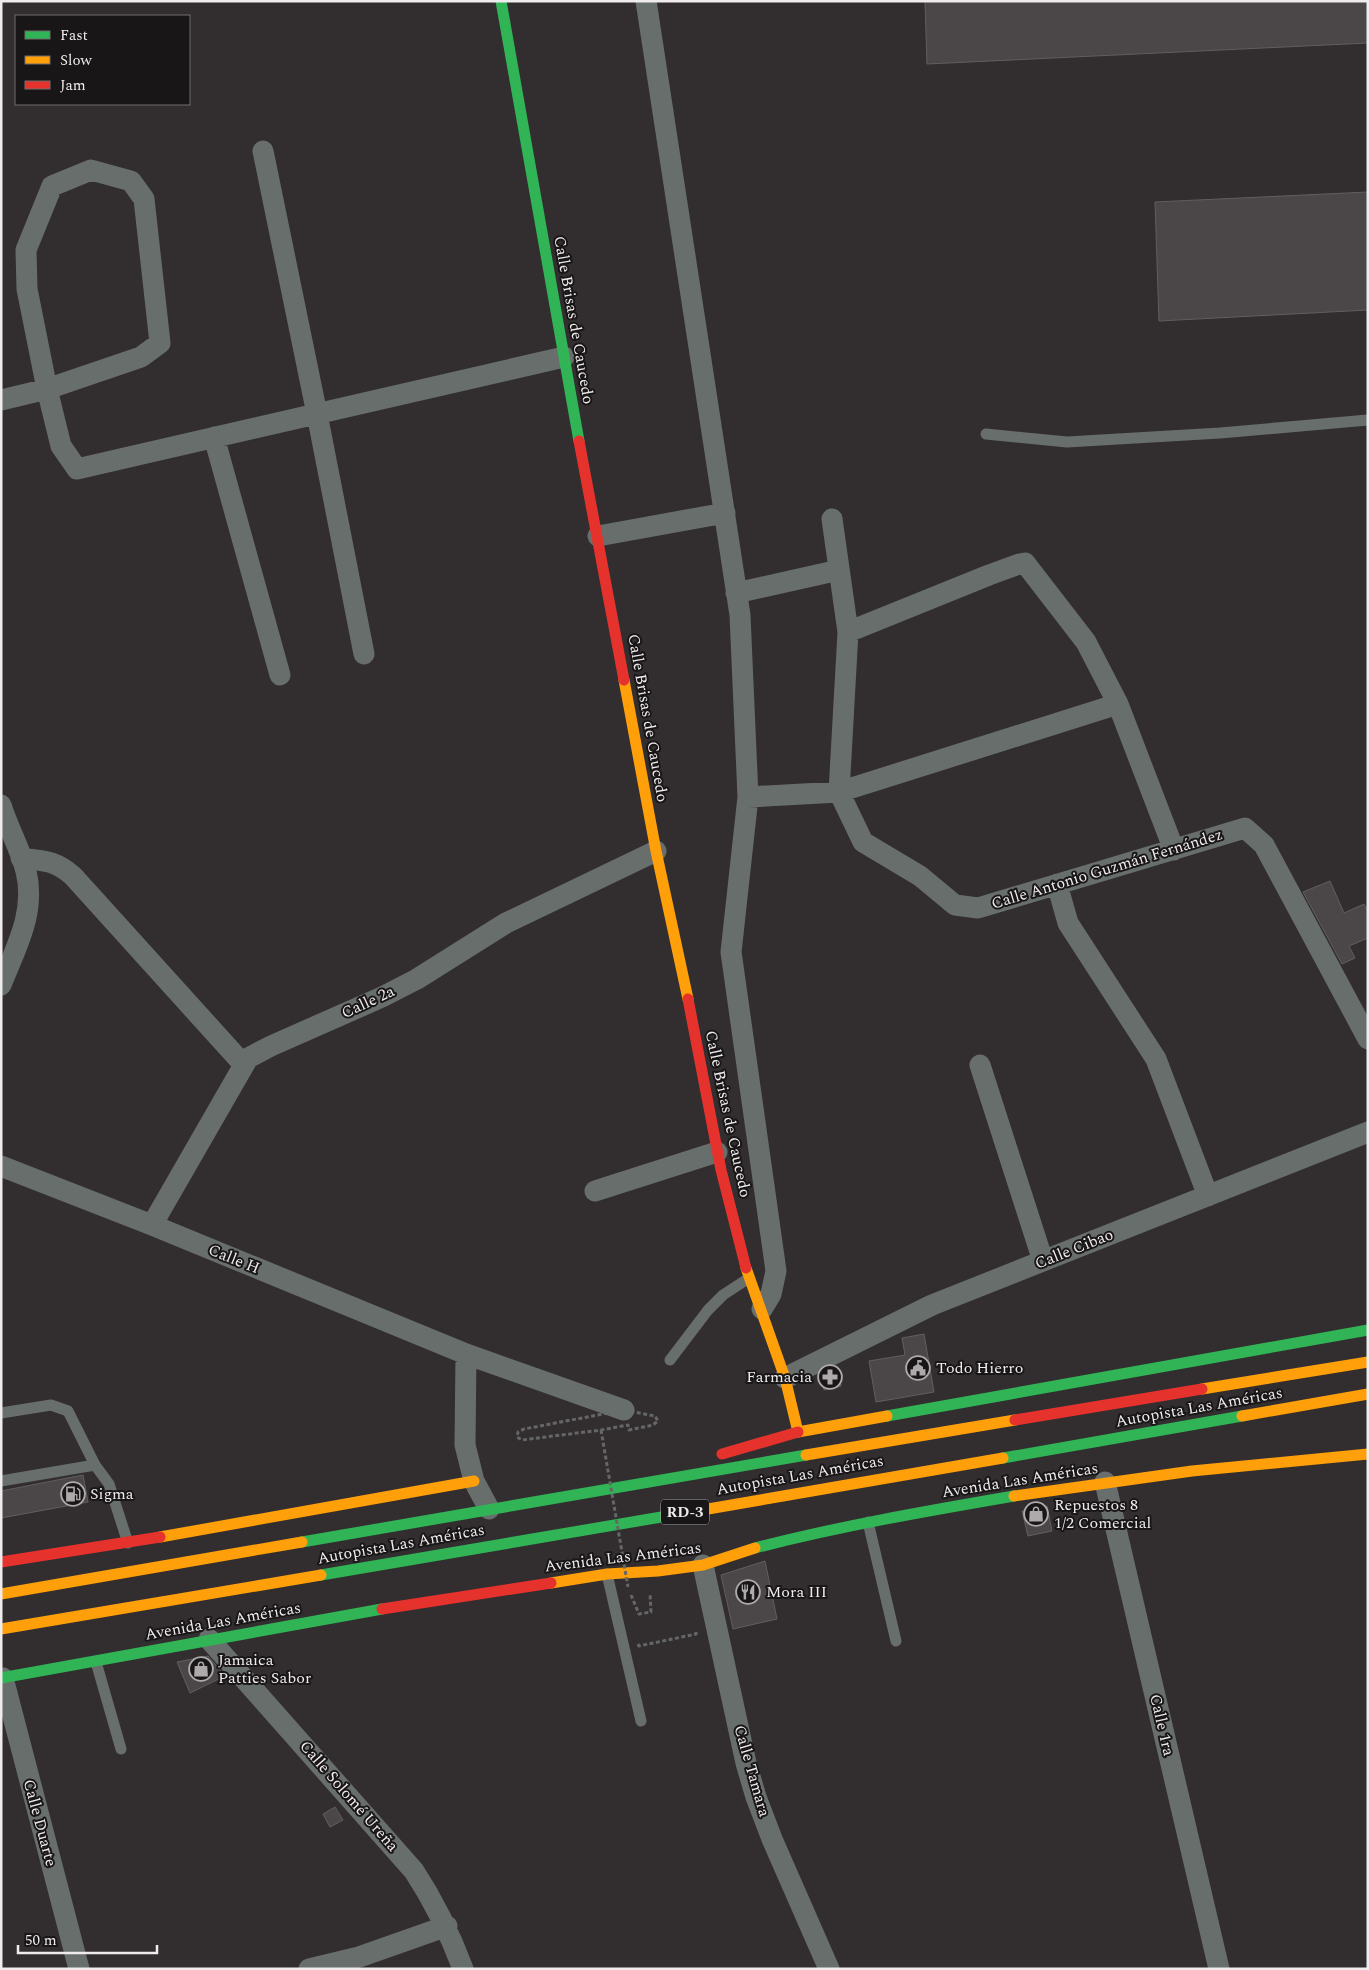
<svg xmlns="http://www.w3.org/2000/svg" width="1369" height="1970" font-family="Spectral,serif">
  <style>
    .building { fill: #4b4749; stroke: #615e60 }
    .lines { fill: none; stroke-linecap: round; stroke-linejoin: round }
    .path { stroke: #656667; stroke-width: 3; stroke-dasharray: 4 2.5; stroke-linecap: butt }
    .lane { stroke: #686e6c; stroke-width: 11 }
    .street { stroke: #686e6c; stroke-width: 21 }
    .fast { stroke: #30b455; stroke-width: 11 }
    .slow { stroke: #ff9f0a; stroke-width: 11 }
    .jam { stroke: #e5322d; stroke-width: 11 }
    .path-bridge { stroke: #656667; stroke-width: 3; stroke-dasharray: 4 2.5; stroke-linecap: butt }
    .labels { text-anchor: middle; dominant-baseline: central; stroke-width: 4; stroke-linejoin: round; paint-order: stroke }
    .shield { fill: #191617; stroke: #b0acae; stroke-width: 1 }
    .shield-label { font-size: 15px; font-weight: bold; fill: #f0ecee }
    .street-label { font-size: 16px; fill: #f0ecee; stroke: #191617 }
    .poi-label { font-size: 16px; fill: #f0ecee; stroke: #191617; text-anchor: start }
  </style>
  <rect width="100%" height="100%" fill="#322e30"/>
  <!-- building -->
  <path class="building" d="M925,1H1368V43L927,64Z
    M1368,192V310L1159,321L1155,202Z
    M1330,881L1344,913L1364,904L1368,912V938L1349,946L1355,958L1342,964L1303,892Z
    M924,1334L934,1392L876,1402L869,1361L905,1355L902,1338Z
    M837,1366L841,1386L824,1390L821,1374Z
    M83,1475L88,1502L1,1518V1491Z
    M1047,1506L1052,1531L1028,1536L1022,1511Z
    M765,1561L777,1619L733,1629L721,1575Z
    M208,1656L225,1676L190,1693L177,1662Z
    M335,1807L343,1820L330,1827L323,1814Z"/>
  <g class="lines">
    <!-- path -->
    <path class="path" d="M624,1410L655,1416L658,1421L653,1425L629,1430L628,1425L601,1430L522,1440L517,1437L518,1432L524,1429Z
      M631,1595L639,1614L651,1612L650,1593
      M638,1644L639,1646L696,1634V1630"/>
    <!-- lane -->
    <path class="lane" d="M986,434L1067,442L1220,433L1368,420
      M670,1360L708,1310L723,1295L749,1278
      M1,1413L51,1405L68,1411L95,1465
      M1,1481L95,1465L109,1484L128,1543
      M868,1522L896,1641
      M607,1574L641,1721
      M96,1662L121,1749"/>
    <!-- street -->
    <path class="street" d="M646,1L740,615L748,797L731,952L776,1271L771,1294L762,1309
      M263,151L317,414L364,654
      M1,400L47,389L141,357L160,343L144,199L131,181L91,170L52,186L26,250L27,289L47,389L49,397L61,446L77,469L564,357
      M214,437L280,675
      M832,519L848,632L839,792L863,842L920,876L955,905L978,908L1245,828L1264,845L1368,1039
      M598,536L725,513
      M736,593L839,570
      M848,632L989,575L1019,564L1025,563L1086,642L1118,704L1174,850
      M748,797L839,792L1118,704
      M1,805C8,828 20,848 26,871C36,913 16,947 1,985
      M21,858C44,861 55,860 73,876L243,1064
      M1057,884L1068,923L1156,1059L1208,1196
      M980,1065L1043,1261
      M1,1166L152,1225L466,1354L624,1410
      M595,1191L717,1152
      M152,1225L248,1058L271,1046L382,997L417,979L506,923L656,851
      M466,1354L465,1445L474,1481L489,1509
      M785,1378L932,1305L1368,1132
      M1105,1482L1219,1969
      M703,1565L746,1763L756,1797L772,1839L829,1969
      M209,1639L414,1871C435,1903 450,1934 463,1969
      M3,1678L79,1969
      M309,1969L359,1957L447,1926"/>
    <!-- fast -->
    <path class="fast" d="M501,1L579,441
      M887,1416L1368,1330
      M1003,1458L1242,1416
      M302,1542L806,1455
      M755,1548C840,1526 927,1511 1014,1496
      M321,1575L679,1514
      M1,1678L382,1609"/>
    <!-- slow -->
    <path class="slow" d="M624,680L656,851L688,999
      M746,1268L785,1378L798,1432L887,1416
      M1202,1389L1368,1362
      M1242,1416L1368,1394
      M806,1455L1015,1420
      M1014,1496L1192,1471L1368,1454
      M679,1514L1003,1458
      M160,1537L474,1481
      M551,1583L607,1574L658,1571L703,1565L755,1548
      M1,1594L302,1542
      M1,1629L321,1575"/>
    <!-- jam -->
    <path class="jam" d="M579,441L624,680
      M688,999L721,1170L746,1268
      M1015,1420L1202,1389
      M722,1454L798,1432
      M1,1562L160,1537
      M382,1609L551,1583"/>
    <!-- path-bridge -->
    <path class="path-bridge" d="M601,1430L628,1587"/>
  </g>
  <!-- icons -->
  <defs>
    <g id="civic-ring" transform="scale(1.25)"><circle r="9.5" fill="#191617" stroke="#aeaaac" stroke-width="1.5"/><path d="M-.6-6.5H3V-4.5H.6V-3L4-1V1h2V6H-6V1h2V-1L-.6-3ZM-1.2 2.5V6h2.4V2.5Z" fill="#aeaaac"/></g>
    <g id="pharmacy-ring" transform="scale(1.25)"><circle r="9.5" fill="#191617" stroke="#aeaaac" stroke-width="1.5"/><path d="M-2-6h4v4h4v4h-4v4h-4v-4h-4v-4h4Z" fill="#aeaaac"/></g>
    <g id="fuel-ring" transform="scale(1.25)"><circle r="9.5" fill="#191617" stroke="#aeaaac" stroke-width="1.5"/><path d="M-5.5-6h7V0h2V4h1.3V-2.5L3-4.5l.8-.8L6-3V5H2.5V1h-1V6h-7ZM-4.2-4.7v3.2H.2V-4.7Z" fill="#aeaaac"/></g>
    <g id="shop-ring" transform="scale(1.25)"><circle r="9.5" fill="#191617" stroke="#aeaaac" stroke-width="1.5"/><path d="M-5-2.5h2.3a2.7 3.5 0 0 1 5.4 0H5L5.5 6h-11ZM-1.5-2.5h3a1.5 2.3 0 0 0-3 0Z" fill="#aeaaac"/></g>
    <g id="restaurant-ring" transform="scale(1.25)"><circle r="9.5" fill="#191617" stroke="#aeaaac" stroke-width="1.5"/><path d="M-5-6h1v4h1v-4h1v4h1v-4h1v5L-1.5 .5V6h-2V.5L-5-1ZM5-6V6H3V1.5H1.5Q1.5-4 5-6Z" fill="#aeaaac"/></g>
  </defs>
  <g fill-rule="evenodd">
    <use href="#civic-ring" x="918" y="1368"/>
    <use href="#pharmacy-ring" x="830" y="1377"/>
    <use href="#fuel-ring" x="73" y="1494"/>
    <use href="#shop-ring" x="1036" y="1514"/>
    <use href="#restaurant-ring" x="748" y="1592"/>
    <use href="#shop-ring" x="201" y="1669"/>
  </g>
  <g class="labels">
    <!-- shield labels -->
    <rect class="shield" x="661" y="1499.5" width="48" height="25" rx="4"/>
    <g class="shield-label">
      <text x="685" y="1512">RD-3</text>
    </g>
    <!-- street labels -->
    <g class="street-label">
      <text transform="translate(574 320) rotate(80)">Calle Brisas de Caucedo</text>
      <text transform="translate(648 718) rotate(80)">Calle Brisas de Caucedo</text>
      <text transform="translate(1107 869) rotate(-17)">Calle Antonio Guzmán Fernández</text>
      <text transform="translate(368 1002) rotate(-25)">Calle 2a</text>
      <text transform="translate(728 1114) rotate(78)">Calle Brisas de Caucedo</text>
      <text transform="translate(1074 1249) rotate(-22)">Calle Cibao</text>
      <text transform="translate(234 1259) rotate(22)">Calle H</text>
      <text transform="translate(1199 1407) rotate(-10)">Autopista Las Américas</text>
      <text transform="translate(800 1475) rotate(-10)">Autopista Las Américas</text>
      <text transform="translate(1020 1480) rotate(-9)">Avenida Las Américas</text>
      <text transform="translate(401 1544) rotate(-10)">Autopista Las Américas</text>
      <text transform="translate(623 1557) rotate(-7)">Avenida Las Américas</text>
      <text transform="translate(223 1621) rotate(-10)">Avenida Las Américas</text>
      <text transform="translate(1162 1725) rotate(77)">Calle 1ra</text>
      <text transform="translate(752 1771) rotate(74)">Calle Tamara</text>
      <text transform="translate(349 1796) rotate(49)">Calle Solomé Ureña</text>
      <text transform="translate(40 1823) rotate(75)">Calle Duarte</text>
    </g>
    <!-- poi labels -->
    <g class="poi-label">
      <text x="936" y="1368">Todo Hierro</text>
      <text x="812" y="1377" text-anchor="end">Farmacia</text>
      <text x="90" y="1494">Sigma</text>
      <text x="1054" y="1505">Repuestos 8<tspan x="1054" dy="18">1/2 Comercial</tspan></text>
      <text x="766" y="1592">Mora III</text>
      <text x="218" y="1660">Jamaica<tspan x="218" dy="18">Patties Sabor</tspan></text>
    </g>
  </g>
  <!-- border -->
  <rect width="1369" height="1970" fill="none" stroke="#f0ecee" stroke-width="5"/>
  <!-- legend -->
  <rect x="15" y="15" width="175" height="90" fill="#191617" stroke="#6f6c6d"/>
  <rect x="25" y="31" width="25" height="8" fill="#30b455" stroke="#6f6c6d"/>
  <text x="60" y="40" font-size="15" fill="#f0ecee">Fast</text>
  <rect x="25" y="56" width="25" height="8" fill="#ff9f0a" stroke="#6f6c6d"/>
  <text x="60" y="65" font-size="15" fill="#f0ecee">Slow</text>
  <rect x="25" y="81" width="25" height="8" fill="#e5322d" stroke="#6f6c6d"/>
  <text x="60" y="90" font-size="15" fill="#f0ecee">Jam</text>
  <!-- scale -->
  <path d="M18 1945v8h139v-8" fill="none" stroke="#f0ecee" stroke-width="2.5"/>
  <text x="25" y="1945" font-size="15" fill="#f0ecee" stroke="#191617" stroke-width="4" paint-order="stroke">50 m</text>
</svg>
